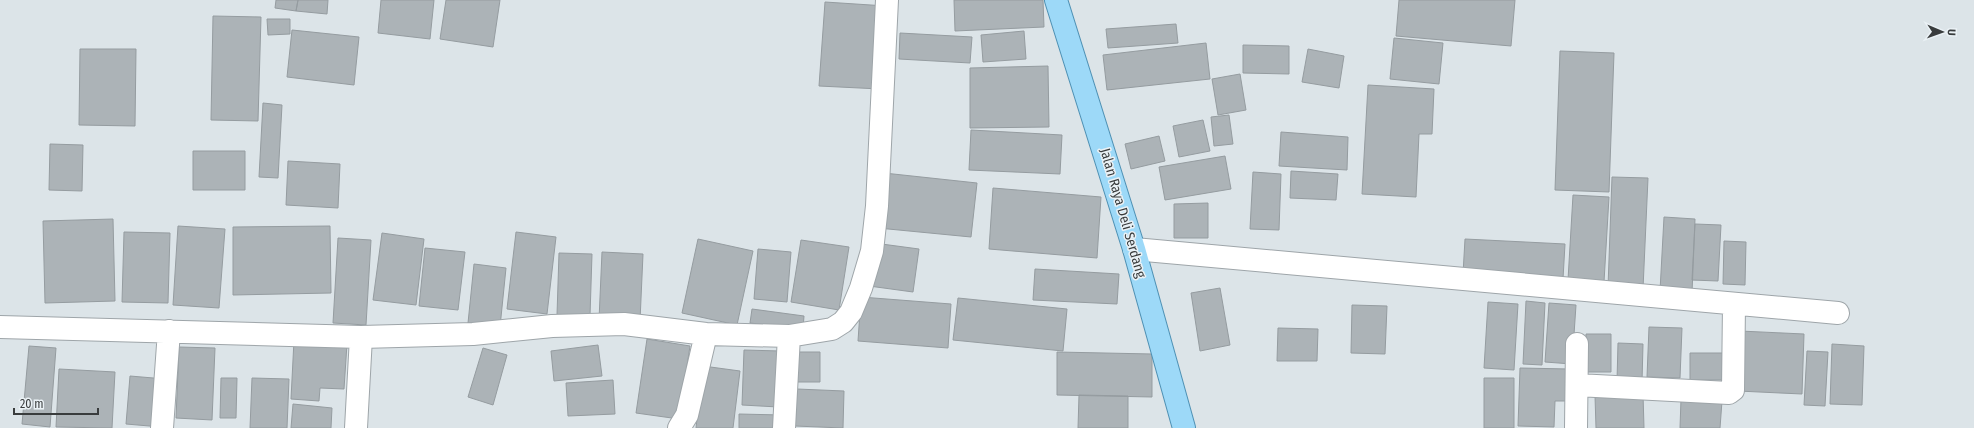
<svg xmlns="http://www.w3.org/2000/svg" width="1974" height="428" font-family="'Fira Sans Condensed',sans-serif">
  <style>
    .building { fill: #acb3b7; stroke: #959ca0 }
    .lines { fill: none; stroke-linecap: round; stroke-linejoin: round }
    .minor-casing { stroke: #9ea5a9; stroke-width: 24 }
    .primary-casing { stroke: #4f91b4; stroke-width: 24 }
    .minor { stroke: #fff; stroke-width: 22 }
    .primary { stroke: #9dd9f8; stroke-width: 22 }
    .labels { text-anchor: middle; dominant-baseline: central; stroke-width: 3; stroke-linejoin: round; paint-order: stroke }
    .street-label { font-size: 14px; fill: #393c3d; stroke: #eaf1f5 }
  </style>
  <rect width="100%" height="100%" fill="#dce4e8"/>
  <!-- building -->
  <path class="building" d="M276,0H298L296,11L275,8Z
    M298,0H328L327,14L296,11Z
    M381,0H434L430,39L378,33Z
    M446,0H500L493,47L440,39Z
    M954,0H1043L1044,27L955,31Z
    M1399,0H1515L1511,46L1396,36Z
    M825,2L886,6L880,89L819,86Z
    M213,16L261,17L258,121L211,120Z
    M267,19H290V34L268,35Z
    M1176,24L1178,43L1108,48L1106,29Z
    M292,30L359,37L354,85L287,77Z
    M1024,31L1026,59L983,62L981,35Z
    M900,33L972,37L970,63L899,59Z
    M1394,38L1443,43L1439,84L1390,79Z
    M1206,43L1210,79L1107,90L1103,55Z
    M1243,45L1289,46V74L1243,73Z
    M80,49H136L135,126L79,125Z
    M1308,49L1344,56L1339,88L1302,82Z
    M1560,51L1614,53L1609,192L1555,190Z
    M1048,66L1049,127L970,128V68Z
    M1240,74L1246,110L1218,115L1212,79Z
    M1368,85L1434,89L1432,134H1419L1416,197L1362,194Z
    M263,103L282,105L278,178L259,177Z
    M1229,115L1233,144L1214,146L1211,117Z
    M1203,120L1210,151L1179,157L1173,126Z
    M971,130L1062,135L1060,174L969,170Z
    M1281,132L1348,137L1347,170L1279,166Z
    M1159,136L1165,161L1131,169L1125,144Z
    M50,144L83,145L82,191L49,190Z
    M193,151H245V190H193Z
    M1225,156L1231,189L1165,200L1159,167Z
    M288,161L340,164L338,208L286,205Z
    M1291,171L1338,174L1336,200L1290,198Z
    M1253,172L1281,174L1279,230L1250,229Z
    M884,173L977,183L971,237L878,228Z
    M1612,177L1648,178L1643,289L1608,287Z
    M993,188L1101,197L1097,258L989,249Z
    M1573,195L1609,197L1604,282L1568,280Z
    M1208,203V238H1174V204Z
    M1664,217L1695,219L1692,293L1660,291Z
    M113,219L115,301L45,303L43,221Z
    M1695,224L1721,225L1718,281L1692,280Z
    M178,226L225,229L219,308L173,305Z
    M330,226L331,293L233,295V227Z
    M124,232L170,233L168,303L122,302Z
    M516,232L556,237L547,314L507,309Z
    M382,233L424,239L416,305L373,300Z
    M338,238L371,240L366,325L333,323Z
    M698,239L753,251L737,325L682,313Z
    M1465,239L1565,244L1563,279L1463,274Z
    M801,240L849,247L839,310L791,302Z
    M1724,241L1746,242L1745,285L1723,284Z
    M874,243L919,249L913,292L869,286Z
    M425,248L465,252L458,310L419,306Z
    M758,249L791,252L787,302L754,299Z
    M602,252L643,254L640,321L599,320Z
    M559,253L592,254L590,316L557,315Z
    M474,264L506,268L500,327L468,323Z
    M1035,269L1119,274L1117,304L1033,300Z
    M1220,288L1230,345L1200,351L1191,293Z
    M861,297L951,304L948,348L858,341Z
    M958,298L1067,309L1063,351L953,340Z
    M1526,301L1545,303L1542,365L1523,364Z
    M1488,302L1518,304L1514,370L1484,368Z
    M1549,303L1576,305L1572,364L1545,362Z
    M1352,305L1387,306L1385,354L1351,353Z
    M752,309L804,316L803,329L750,323Z
    M1649,327L1682,328L1680,378L1647,377Z
    M1278,328L1318,329L1317,361H1277Z
    M1740,331L1804,334L1802,394L1738,391Z
    M1586,334H1611V372H1586Z
    M647,339L690,346L679,419L636,413Z
    M294,340L347,344L344,389L320,388L319,401L291,399Z
    M1618,343L1643,344L1642,382L1617,381Z
    M1832,344L1864,346L1862,405L1830,404Z
    M598,345L602,376L554,381L551,351Z
    M29,346L56,348L50,427L22,424Z
    M179,347L215,348L212,420L176,418Z
    M483,348L507,355L493,405L468,397Z
    M744,350L780,351L778,407L742,405Z
    M1807,351L1828,352L1825,406L1804,405Z
    M794,352H820V382H794Z
    M1057,352L1152,354V397L1057,395Z
    M1690,353H1729L1728,380H1690Z
    M703,366L740,371L733,428H696Z
    M1520,368L1569,369V401H1555L1554,427L1518,426Z
    M59,369L115,372L112,428L56,427Z
    M130,376L165,379L161,427L126,424Z
    M221,378H237L236,418H220Z
    M252,378L289,379L287,428H250Z
    M1484,378H1514V428H1484Z
    M613,380L615,414L568,416L566,383Z
    M797,389L844,391L843,428L795,426Z
    M1643,394L1644,428H1596L1595,396Z
    M1079,395L1128,396V428H1078Z
    M1681,399L1722,401L1720,428H1680Z
    M293,404L332,408L331,428H291Z
    M739,414L781,415V428H739Z"/>
  <g class="lines">
    <!-- minor casing -->
    <g class="minor-casing">
      <path id="minor" d="M1134,249L1838,313
        M0,327L361,337L473,334L552,326L624,324L706,334L789,336L832,329L843,322L851,312L861,288L872,251L877,206L887,0
        M1577,385L1729,393L1733,390L1734,304
        M162,428L169,331
        M356,428L361,337
        M679,428L687,415L706,334
        M784,428L789,336
        M1576,428L1577,344"/>
    </g>
    <!-- primary casing -->
    <g class="primary-casing">
      <path id="primary" d="M1056,0L1134,249L1184,428"/>
    </g>
    <!-- minor -->
    <use href="#minor" class="minor"/>
    <!-- primary -->
    <use href="#primary" class="primary"/>
  </g>
  <g class="labels">
    <!-- street labels -->
    <g class="street-label">
      <text transform="translate(1123 213) rotate(74)">Jalan Raya Deli Serdang</text>
    </g>
  </g>
  <!-- north arrow -->
  <g transform="translate(1942 32) rotate(92)" stroke="#eaf1f5" stroke-width="3" paint-order="stroke">
  <path d="M0-3L7 15L0 10L-7 15Z" fill="#393c3d"/>
  <text y="-6" font-size="11" font-weight="bold" text-anchor="middle" fill="#393c3d">U</text>
  </g>
  <!-- scale -->
  <path d="M14 408v6h84v-6" fill="none" stroke="#393c3d" stroke-width="2"/>
  <text x="20" y="408" font-size="12" fill="#393c3d" stroke="#eaf1f5" stroke-width="3" paint-order="stroke">20 m</text>
</svg>
